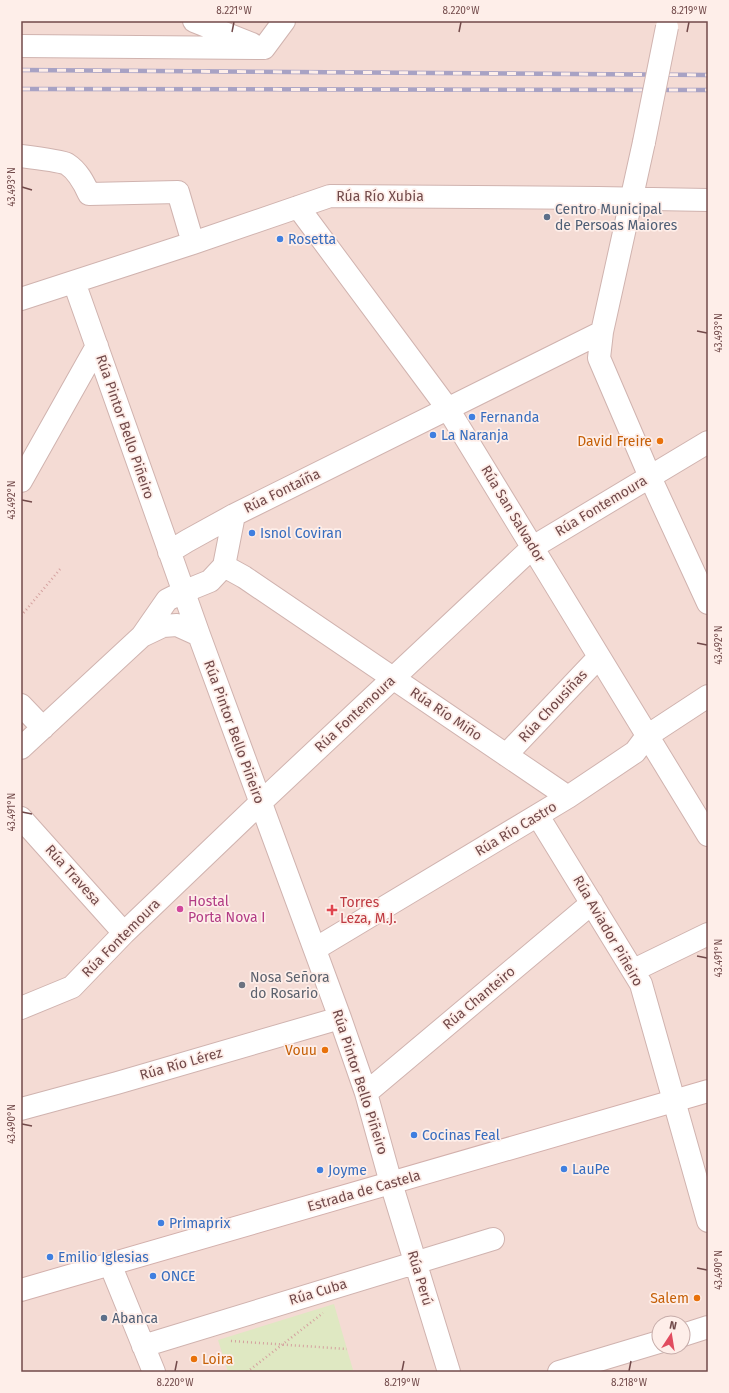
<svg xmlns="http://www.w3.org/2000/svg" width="729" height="1393" font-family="'Fira Sans',sans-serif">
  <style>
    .residential { fill: #f4dbd4; fill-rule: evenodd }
    .green { fill: #dfe8c2 }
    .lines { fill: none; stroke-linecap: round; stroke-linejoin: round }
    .minor-casing { stroke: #d0b3af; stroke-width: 24 }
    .secondary-casing { stroke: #d3b0ac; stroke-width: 24 }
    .path { stroke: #d4a19f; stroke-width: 2.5; stroke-dasharray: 1 3; stroke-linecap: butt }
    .minor { stroke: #fff; stroke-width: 22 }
    .secondary { stroke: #fff; stroke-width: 22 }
    .rail-casing { stroke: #a8a2c4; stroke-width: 4.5 }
    .rail { stroke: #feeee9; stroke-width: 3; stroke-dasharray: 9; stroke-linecap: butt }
    .minor-bridge-casing { stroke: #d0b3af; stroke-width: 24; stroke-linecap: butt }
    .minor-bridge { stroke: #fff; stroke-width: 22 }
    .ticks { fill: none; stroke: #724a4a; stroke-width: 1.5 }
    .service-dot { fill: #5c6f8a; stroke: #feeee9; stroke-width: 1.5 }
    .shop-dot { fill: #3f7fe0; stroke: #feeee9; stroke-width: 1.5 }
    .food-dot { fill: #e8710a; stroke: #feeee9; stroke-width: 1.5 }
    .hotel-dot { fill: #d1479c; stroke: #feeee9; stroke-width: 1.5 }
    .health-dot { fill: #e0444e; stroke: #feeee9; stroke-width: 1.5 }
    .worship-dot { fill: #6b7280; stroke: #feeee9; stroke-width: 1.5 }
    .labels { text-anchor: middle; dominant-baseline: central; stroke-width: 3.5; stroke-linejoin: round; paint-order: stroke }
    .street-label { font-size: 14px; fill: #724a4a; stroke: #feeee9 }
    .service-label { font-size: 14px; fill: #4e5e75; stroke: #feeee9; text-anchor: start }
    .shop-label { font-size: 14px; fill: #366cbe; stroke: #feeee9; text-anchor: start }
    .food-label { font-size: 14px; fill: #c56008; stroke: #feeee9; text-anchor: end }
    .hotel-label { font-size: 14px; fill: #b23c85; stroke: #feeee9; text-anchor: start }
    .health-label { font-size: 14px; fill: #be3a42; stroke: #feeee9; text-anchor: start }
    .worship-label { font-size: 14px; fill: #5b616d; stroke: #feeee9; text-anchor: start }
    .neatline { fill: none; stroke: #724a4a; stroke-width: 1.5 }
    .ticks-label { font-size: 10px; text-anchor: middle; fill: #724a4a }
  </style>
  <rect width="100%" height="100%" fill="#fbe9e3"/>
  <!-- residential -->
  <path class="residential" d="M21,21H708V1372H21ZM659,1323H683V1347H659Z"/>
  <!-- green -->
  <path class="green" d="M334,1304L353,1370L348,1372H228L218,1340Z"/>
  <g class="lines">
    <!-- minor casing -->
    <g class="minor-casing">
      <path id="minor" d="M194,21L252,44
        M21,46L264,48
        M264,48L284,21
        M644,142L602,332L599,358L650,477L708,603
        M21,156C29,157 61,161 67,164C78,171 84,183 89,194L178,192L193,243
        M298,207L448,409L708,835
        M74,282L199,635L340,1018L366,1093L391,1183L449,1372
        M21,299L193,243L330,196L598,198L708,200
        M21,481L97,346
        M169,552L187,541L234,515L602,332
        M224,566L244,577L568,797
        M142,636L163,626L177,625L199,635
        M21,705L43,728
        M21,748L142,636L167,600L183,592L210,581L224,566L234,515
        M506,755L599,657
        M538,816L641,984L708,1221
        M21,818L124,933
        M315,949L568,797L635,752L647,736L708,696
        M634,970L708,934
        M21,1008L72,987L124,933L260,803L533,547L708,442
        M366,1093L592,903
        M21,1109L117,1083L340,1018
        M110,1264L154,1372
        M683,1335L708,1327
        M143,1346L493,1239
        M559,1372L659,1342"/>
    </g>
    <!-- secondary casing -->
    <g class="secondary-casing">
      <path id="secondary" d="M21,1290L708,1091"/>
    </g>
    <!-- path -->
    <path class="path" d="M21,616L61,568
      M231,1341L347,1349
      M247,1372L323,1313"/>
    <!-- minor -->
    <use href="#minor" class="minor"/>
    <!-- secondary -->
    <use href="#secondary" class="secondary"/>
    <!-- rail casing -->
    <g class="rail-casing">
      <path id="rail" d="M21,70L708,75
        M21,89L708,90"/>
    </g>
    <!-- rail -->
    <use href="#rail" class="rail"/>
    <!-- minor-bridge casing -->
    <g class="minor-bridge-casing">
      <path id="minor-bridge" d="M644,142L667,27"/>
    </g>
    <!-- minor-bridge -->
    <use href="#minor-bridge" class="minor-bridge"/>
  </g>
  <!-- ticks -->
  <path class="ticks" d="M232,32L234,22M459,32L461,22M687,32L689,22M22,187L32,190M697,331L707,333M22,500L32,502M697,643L707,645M22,812L32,814M697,956L707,958M22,1124L32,1126M697,1268L707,1270M175,1371L177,1361M402,1371L404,1361M629,1371L631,1361"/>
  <!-- markers -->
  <g class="service-dot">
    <circle cx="547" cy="217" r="4"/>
    <circle cx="104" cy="1318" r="4"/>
  </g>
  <g class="shop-dot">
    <circle cx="280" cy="239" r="4"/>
    <circle cx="472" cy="417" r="4"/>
    <circle cx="433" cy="435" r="4"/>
    <circle cx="252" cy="533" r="4"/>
    <circle cx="414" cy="1135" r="4"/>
    <circle cx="564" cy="1169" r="4"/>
    <circle cx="320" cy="1170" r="4"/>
    <circle cx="161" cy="1223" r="4"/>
    <circle cx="50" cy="1257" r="4"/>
    <circle cx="153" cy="1276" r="4"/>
  </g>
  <g class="food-dot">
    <circle cx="660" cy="441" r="4"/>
    <circle cx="325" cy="1050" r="4"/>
    <circle cx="697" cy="1298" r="4"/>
    <circle cx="194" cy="1359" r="4"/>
  </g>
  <circle class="hotel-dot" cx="180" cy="909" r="4"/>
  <path class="health-dot" d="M330 904h4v4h4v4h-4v4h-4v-4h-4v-4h4z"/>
  <circle class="worship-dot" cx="242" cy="985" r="4"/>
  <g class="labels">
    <!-- street labels -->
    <g class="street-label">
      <text x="380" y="196">Rúa Río Xubia</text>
      <text transform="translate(125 427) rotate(71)">Rúa Pintor Bello Piñeiro</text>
      <text transform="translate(282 491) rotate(-26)">Rúa Fontaíña</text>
      <text transform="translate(601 506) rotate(-31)">Rúa Fontemoura</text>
      <text transform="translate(513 514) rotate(59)">Rúa San Salvador</text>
      <text transform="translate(553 706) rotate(-47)">Rúa Chousiñas</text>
      <text transform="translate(355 714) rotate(-43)">Rúa Fontemoura</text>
      <text transform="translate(446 714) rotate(34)">Rúa Río Miño</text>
      <text transform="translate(234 732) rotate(70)">Rúa Pintor Bello Piñeiro</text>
      <text transform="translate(516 829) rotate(-31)">Rúa Río Castro</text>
      <text transform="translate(73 875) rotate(48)">Rúa Travesa</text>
      <text transform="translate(608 931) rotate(60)">Rúa Aviador Piñeiro</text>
      <text transform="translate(121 938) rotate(-45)">Rúa Fontemoura</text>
      <text transform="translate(479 998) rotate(-40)">Rúa Chanteiro</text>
      <text transform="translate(181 1064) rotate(-16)">Rúa Río Lérez</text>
      <text transform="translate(360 1082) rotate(72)">Rúa Pintor Bello Piñeiro</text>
      <text transform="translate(364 1191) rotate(-16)">Estrada de Castela</text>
      <text transform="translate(420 1278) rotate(73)">Rúa Perú</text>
      <text transform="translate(318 1292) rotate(-17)">Rúa Cuba</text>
    </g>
    <!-- service labels -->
    <g class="service-label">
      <text x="555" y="209">Centro Municipal<tspan x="555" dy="16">de Persoas Maiores</tspan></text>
      <text x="112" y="1318">Abanca</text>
    </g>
    <!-- shop labels -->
    <g class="shop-label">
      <text x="288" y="239">Rosetta</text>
      <text x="480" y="417">Fernanda</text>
      <text x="441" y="435">La Naranja</text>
      <text x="260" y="533">Isnol Coviran</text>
      <text x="422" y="1135">Cocinas Feal</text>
      <text x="572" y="1169">LauPe</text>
      <text x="328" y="1170">Joyme</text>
      <text x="169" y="1223">Primaprix</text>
      <text x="58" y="1257">Emilio Iglesias</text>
      <text x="161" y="1276">ONCE</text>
    </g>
    <!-- food labels -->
    <g class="food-label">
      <text x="652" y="441">David Freire</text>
      <text x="317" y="1050">Vouu</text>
      <text x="689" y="1298">Salem</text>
      <text x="202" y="1359" text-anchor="start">Loira</text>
    </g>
    <!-- hotel labels -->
    <g class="hotel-label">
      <text x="188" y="901">Hostal<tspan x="188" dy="16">Porta Nova I</tspan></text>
    </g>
    <!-- health labels -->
    <g class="health-label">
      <text x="340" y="902">Torres<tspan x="340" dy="16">Leza, M.J.</tspan></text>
    </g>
    <!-- worship labels -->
    <g class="worship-label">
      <text x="250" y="977">Nosa Señora<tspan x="250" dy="16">do Rosario</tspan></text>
    </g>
  </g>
  <!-- border -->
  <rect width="729" height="1393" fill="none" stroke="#feeee9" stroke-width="44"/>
  <!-- north arrow -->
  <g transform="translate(671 1335) rotate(12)"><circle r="19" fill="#feeee9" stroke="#c6aca9"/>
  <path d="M0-3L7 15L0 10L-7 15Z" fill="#e14c5f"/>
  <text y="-6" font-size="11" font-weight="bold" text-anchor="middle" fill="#724a4a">N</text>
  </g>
  <rect x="22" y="22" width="685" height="1349" class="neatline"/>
  <g class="ticks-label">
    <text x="234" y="14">8.221°W</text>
    <text x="461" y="14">8.220°W</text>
    <text x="689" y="14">8.219°W</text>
    <text transform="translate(11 187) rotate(-90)" y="4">43.493°N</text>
    <text transform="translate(718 333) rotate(-90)" y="4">43.493°N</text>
    <text transform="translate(11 500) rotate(-90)" y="4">43.492°N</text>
    <text transform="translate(718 645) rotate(-90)" y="4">43.492°N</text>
    <text transform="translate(11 812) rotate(-90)" y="4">43.491°N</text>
    <text transform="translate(718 958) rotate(-90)" y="4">43.491°N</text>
    <text transform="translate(11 1124) rotate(-90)" y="4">43.490°N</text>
    <text transform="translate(718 1270) rotate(-90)" y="4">43.490°N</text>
    <text x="175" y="1386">8.220°W</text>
    <text x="402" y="1386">8.219°W</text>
    <text x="629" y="1386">8.218°W</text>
  </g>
</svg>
